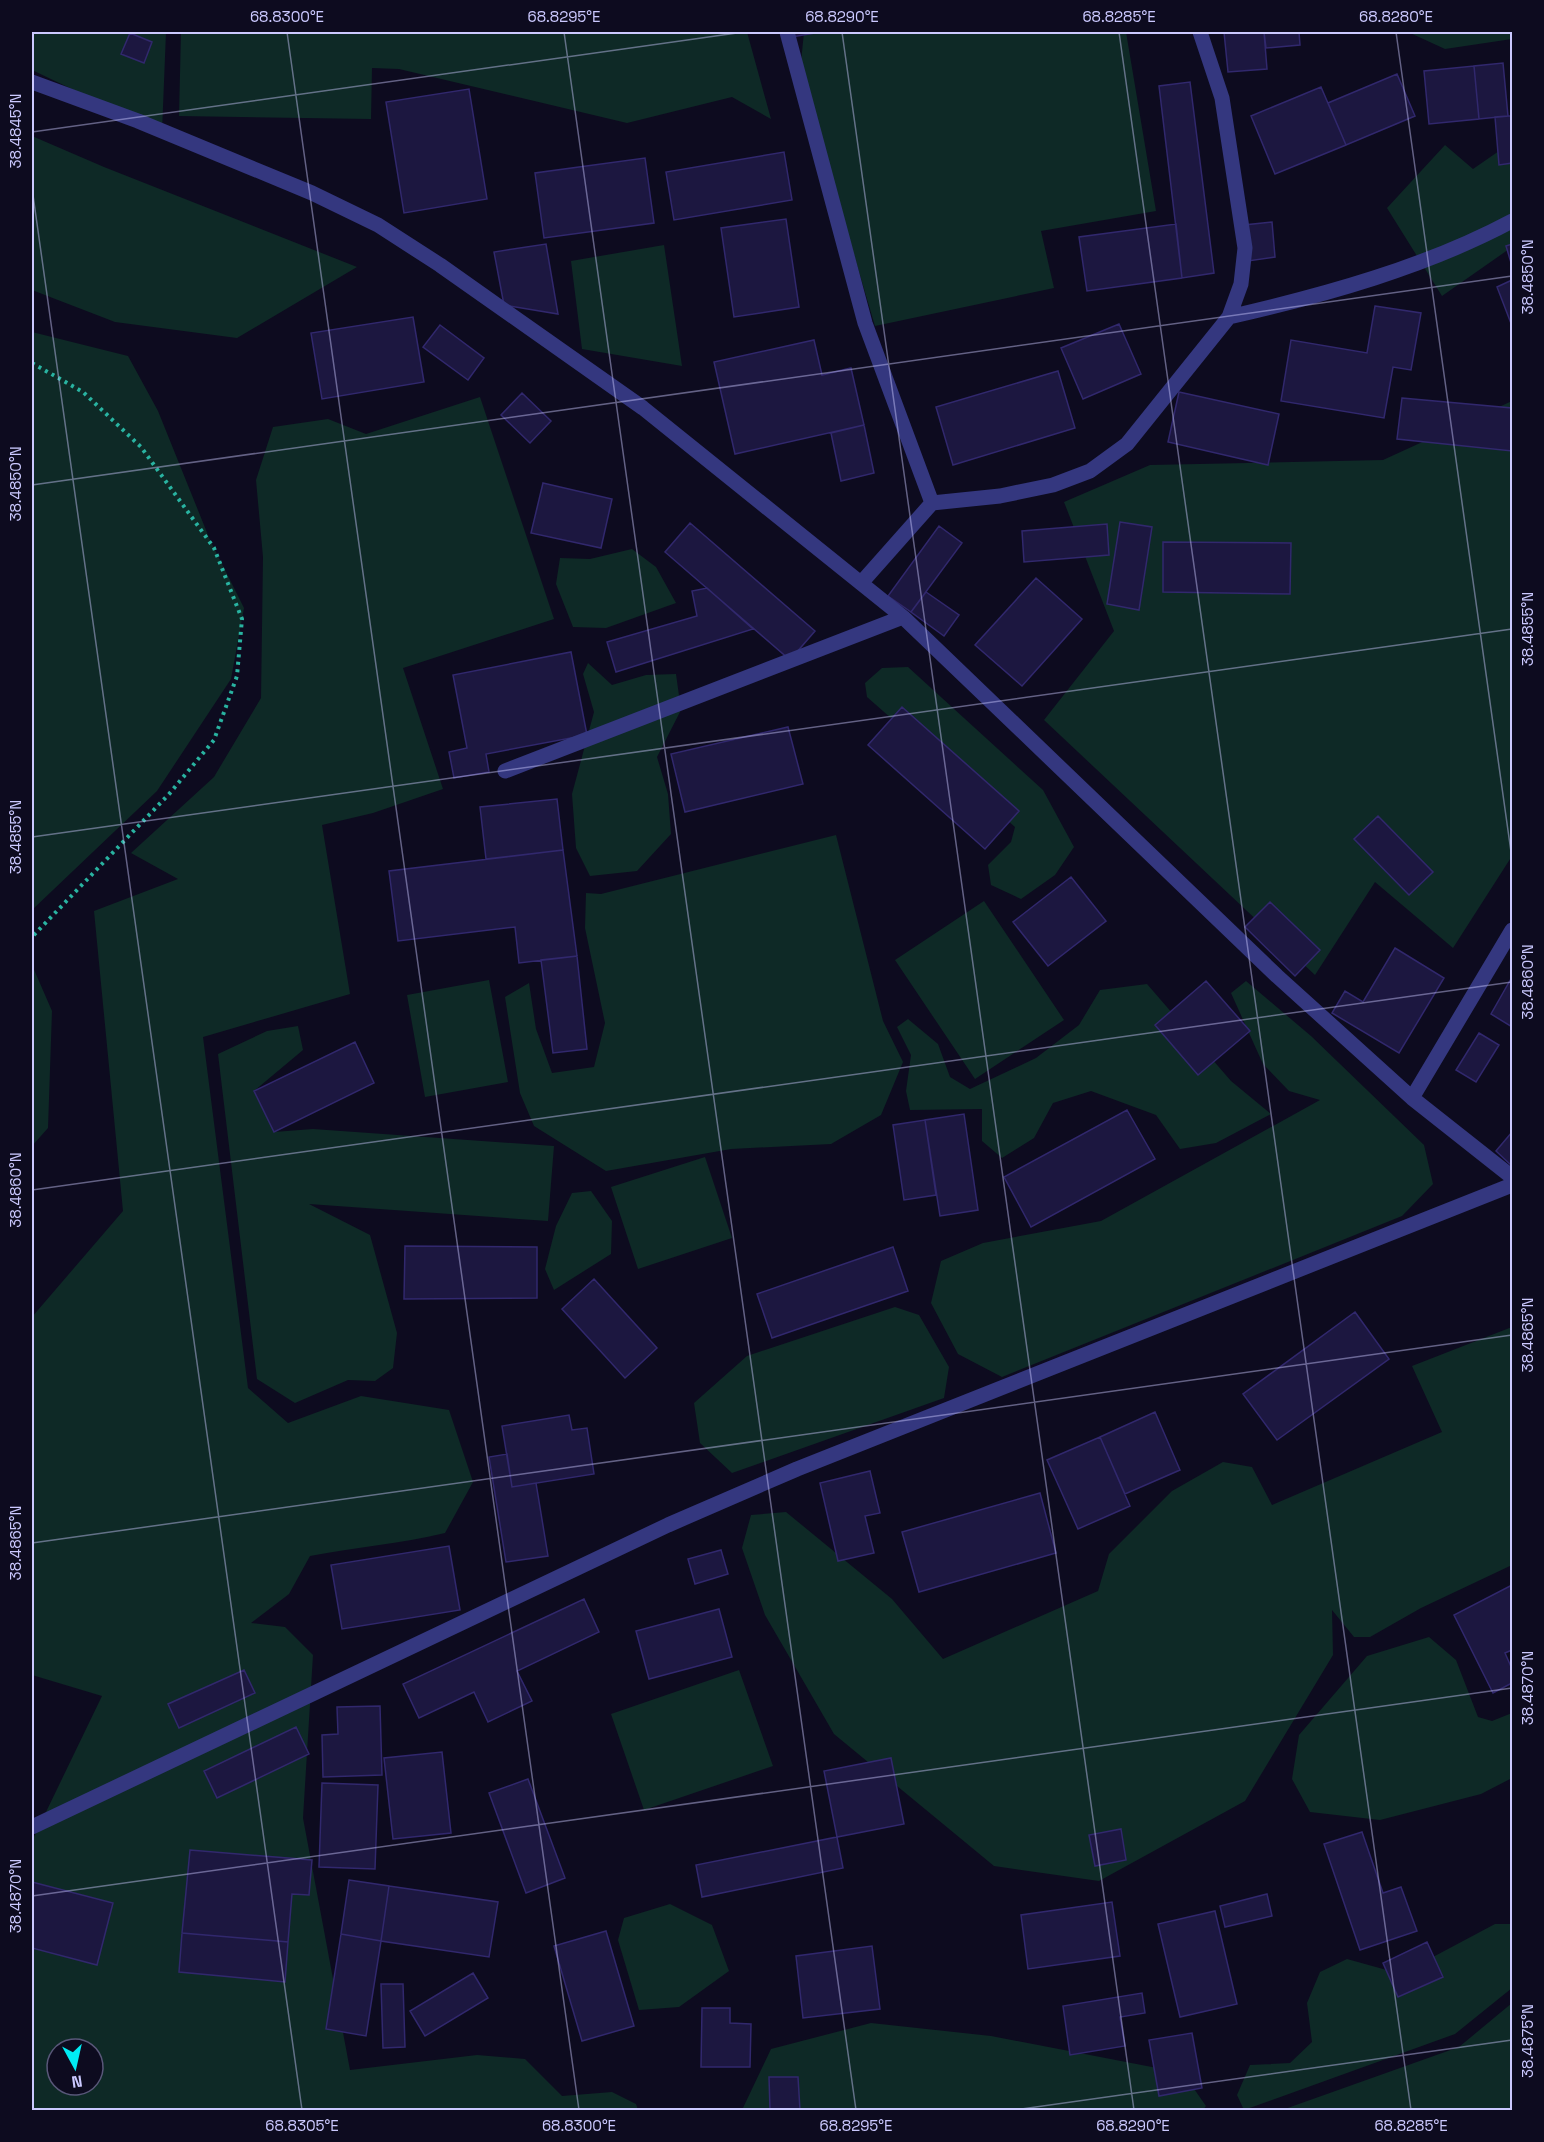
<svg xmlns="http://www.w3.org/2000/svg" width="1544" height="2142" font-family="'Space Grotesk',sans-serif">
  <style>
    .green { fill: #0e2926; fill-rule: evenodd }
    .building { fill: #1c1740; stroke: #31286d; stroke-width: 1.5 }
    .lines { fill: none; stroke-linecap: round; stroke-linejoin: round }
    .path { stroke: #29b3a1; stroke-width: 4; stroke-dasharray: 3 4.5; stroke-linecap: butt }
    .minor { stroke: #34377f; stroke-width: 15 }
    .ticks { fill: none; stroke: #cbc9ff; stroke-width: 1.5; stroke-opacity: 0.45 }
    .neatline { fill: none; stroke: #cbc9ff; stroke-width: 2 }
    .ticks-label { font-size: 15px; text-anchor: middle; fill: #cbc9ff }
  </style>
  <rect width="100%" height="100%" fill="#0d0b1f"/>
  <!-- green -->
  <path class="green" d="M32,32H166L162,132L32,70Z
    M181,32H747L771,119L732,97L627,123L399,69L372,68L371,119L179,116Z
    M804,32H1126L1156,211L1041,231L1054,288L875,326L800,72Z
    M1408,32H1512V39L1445,49Z
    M32,136L104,167L357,267L237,338L115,322L32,290Z
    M1512,142V247L1442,296L1387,208L1445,145L1473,169Z
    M664,245L682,366L582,349L571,261Z
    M32,332L128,356L158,411L210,540L244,608L231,679L157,791L32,910Z
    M480,397L554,619L403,668L443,789L373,813L322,825L350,994L203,1037L248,1388L288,1423L361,1396L449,1410L473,1482L445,1533C400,1544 355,1547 310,1556L289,1594L251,1623L285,1627L313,1655L303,1818L350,2070L477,2055L525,2059L562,2096L612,2092L636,2104L638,2110H32V1841L102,1696L32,1675V1317L123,1211L94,911L178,879L131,853L214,777L261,698L263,557L256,480L273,427L328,419L366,434ZM57,2049H93V2085H57Z
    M1512,401V856L1453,948L1375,882L1315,975L1044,720L1114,631L1064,502L1150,465L1383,460Z
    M632,549L656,567L676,603L606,628L573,627L556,584L560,558L590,559Z
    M588,663L612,685L646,675L676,674L681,710L657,757L668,794L671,834L637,871L590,876L576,848L572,794L594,712L583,674Z
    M908,667L1043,790L1074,847L1055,875L1021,899L991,885L988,865L1011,842L1015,827L867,697L865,683L882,668Z
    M836,835L883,1021L903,1062L881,1115L831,1144L731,1149L606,1171L534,1126L520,1093L505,997L529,983L536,1029L552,1073L594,1067L605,1023L585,928L586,893L601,894Z
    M984,901L1064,1020L975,1079L895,960Z
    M32,965L52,1011L48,1128L32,1146Z
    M489,980L508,1082L425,1097L407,995Z
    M1246,981L1311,1036L1424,1145L1433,1184L1402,1216L1002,1377L958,1354L931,1303L941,1261L983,1243L1101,1221L1320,1100L1289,1091L1263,1064L1231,993Z
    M1147,984L1231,1081L1271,1114L1216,1143L1180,1149L1156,1115L1091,1091L1053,1103L1034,1138L1002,1158L982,1141V1109L910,1110L906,1091L911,1055L897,1027L908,1019L938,1044L950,1077L970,1089L1036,1058L1079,1025L1100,990Z
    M298,1026L303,1050L254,1091L274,1132L313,1129L554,1146L548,1221L309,1204L370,1235L397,1333L393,1368L375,1381L348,1380L295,1403L257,1379L218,1054L267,1031Z
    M705,1157L732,1238L638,1269L611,1187Z
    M591,1191L612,1221L611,1254L554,1290L545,1269L556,1226L572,1193Z
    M895,1307L919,1315L949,1367L944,1398L732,1473L700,1443L694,1403L747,1356Z
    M1512,1327V1565L1421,1608L1370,1637H1354L1332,1610L1333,1655L1245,1801L1099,1881L994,1866L834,1734L765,1615L742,1548L751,1515L786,1512L892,1599L943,1659L1098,1591L1109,1554L1172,1491L1223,1462L1252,1467L1272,1505L1442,1432L1412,1366Z
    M1429,1637L1456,1660L1478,1717L1492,1721L1512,1713V1778L1481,1794L1380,1820L1310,1812L1292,1779L1299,1735L1367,1656Z
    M739,1670L773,1766L644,1810L611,1714Z
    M670,1904L712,1925L729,1971L679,2007L639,2010L618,1940L624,1918Z
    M1495,1924H1512V1988L1455,2034L1244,2110L1237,2095L1250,2065L1290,2063L1312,2042L1307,2003L1320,1972L1347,1959L1401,1974Z
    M1512,2003V2110H1282L1459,2047Z
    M871,2023L991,2036L1183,2073L1206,2106L1203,2110H742L771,2049Z"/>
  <!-- building -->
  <path class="building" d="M791,32H821L792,37Z
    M1224,32H1264L1267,69L1228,72Z
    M1264,32H1299L1300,45L1266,48Z
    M130,33L152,42L144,63L121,54Z
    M1503,63L1508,116L1479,119L1474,66Z
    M1474,66L1479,119L1429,124L1424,71Z
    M1397,74L1415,116L1346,145L1328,103Z
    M1190,82L1214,273L1182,278L1159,86Z
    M1321,87L1346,145L1275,174L1251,116Z
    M469,89L487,199L404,213L386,102Z
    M1508,116H1512V163L1499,165L1495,117Z
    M784,152L792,200L674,220L666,172Z
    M645,158L654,223L544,238L535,173Z
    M786,219L799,307L734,317L721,228Z
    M1272,222L1275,257L1248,261L1244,225Z
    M1176,224L1182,278L1087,291L1079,237Z
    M546,244L558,314L504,305L494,252Z
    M1512,244V266L1506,246Z
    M1512,280V326L1497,287Z
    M1375,306L1421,313L1411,370L1393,367L1384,418L1281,401L1291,340L1367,353Z
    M413,317L424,382L322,399L311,333Z
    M1119,324L1141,374L1083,399L1061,348Z
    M440,325L484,358L468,380L423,347Z
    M814,340L822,375L851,368L864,425L735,454L714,362Z
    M1058,371L1075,428L953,465L936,407Z
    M1179,392L1279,414L1268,465L1168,442Z
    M522,393L551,421L530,443L501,415Z
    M1402,398L1512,408V451L1397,439Z
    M864,425L874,473L841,481L831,433Z
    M543,483L612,499L601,548L531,533Z
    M1120,522L1152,527L1139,610L1107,604Z
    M690,523L815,631L790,660L665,552Z
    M1107,524L1109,555L1024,562L1022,531Z
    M939,526L962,543L911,612L888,596Z
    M1163,542L1291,543L1290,594L1163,592Z
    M1036,578L1082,619L1022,686L975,645Z
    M707,588L753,629L616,672L607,642L697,616L692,591Z
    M926,592L959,615L944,636L911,612Z
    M571,652L587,735L486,754L489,772L454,778L449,752L467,748L453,675Z
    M902,707L1019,811L985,849L868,745Z
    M788,727L803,784L685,812L671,754Z
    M557,799L563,850L486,859L480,807Z
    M1378,816L1433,872L1409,895L1354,839Z
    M563,850L577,956L519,963L515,927L398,941L389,871Z
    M1071,877L1106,921L1048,966L1013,922Z
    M1270,902L1320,950L1295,976L1245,927Z
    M1395,948L1444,978L1399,1053L1332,1013L1345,991L1363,1002Z
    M577,956L587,1049L553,1053L541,960Z
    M1512,977V1027L1491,1014Z
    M1206,981L1250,1031L1198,1075L1155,1025Z
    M1479,1033L1499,1045L1476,1082L1456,1070Z
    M355,1042L374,1083L274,1132L254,1091Z
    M1127,1110L1155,1159L1031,1227L1004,1177Z
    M964,1114L978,1210L940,1216L925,1120Z
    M925,1120L936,1195L904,1200L893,1125Z
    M1512,1132V1166L1496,1151Z
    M405,1246L537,1247V1298L404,1299Z
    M893,1247L908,1291L772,1338L757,1294Z
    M594,1279L657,1348L625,1378L562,1309Z
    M1355,1312L1389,1359L1277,1440L1243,1394Z
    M1155,1412L1180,1470L1125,1494L1100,1437Z
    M569,1415L572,1430L587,1428L594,1474L512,1487L502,1426Z
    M1100,1437L1130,1506L1078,1529L1047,1460Z
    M507,1454L512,1487L536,1483L548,1556L506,1562L489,1457Z
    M870,1471L880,1513L865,1516L874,1553L838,1561L820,1483Z
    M1040,1493L1056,1553L919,1592L902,1532Z
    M449,1546L460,1610L342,1629L331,1565Z
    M721,1550L728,1574L695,1584L688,1559Z
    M1512,1585V1650L1505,1653L1512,1669V1683L1493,1693L1454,1615Z
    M584,1599L599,1632L517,1671L532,1701L488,1722L474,1692L419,1718L403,1684Z
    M719,1609L732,1657L649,1679L636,1631Z
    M244,1670L255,1693L179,1728L168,1704Z
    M380,1706L382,1775L323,1777L322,1735L338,1734L337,1707Z
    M296,1727L309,1754L217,1798L204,1771Z
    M442,1752L451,1833L393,1839L384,1758Z
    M891,1758L904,1824L837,1837L824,1771Z
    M528,1779L565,1878L526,1893L489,1793Z
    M322,1783L378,1785L375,1869L319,1867Z
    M1121,1829L1126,1860L1095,1866L1089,1835Z
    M1362,1832L1383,1893L1401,1887L1417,1931L1360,1950L1324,1844Z
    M837,1837L843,1868L702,1897L696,1865Z
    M190,1850L312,1860L309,1895L292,1894L288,1942L182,1933Z
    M349,1880L389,1886L381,1941L341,1934Z
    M32,1882L113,1903L97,1965L32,1948Z
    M389,1886L498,1902L489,1957L381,1941Z
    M1267,1894L1272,1916L1225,1927L1220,1906Z
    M1112,1902L1120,1956L1028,1969L1021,1915Z
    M1215,1911L1237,2004L1180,2017L1158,1924Z
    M606,1931L634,2026L582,2041L554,1946Z
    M182,1933L288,1942L285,1982L179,1972Z
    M341,1934L381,1941L366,2036L326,2029Z
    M1427,1942L1443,1977L1398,1997L1383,1963Z
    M872,1946L880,2009L803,2018L796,1956Z
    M473,1973L488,1998L425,2036L410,2011Z
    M381,1984H403L405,2047L383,2048Z
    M1142,1993L1145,2013L1120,2017L1125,2046L1070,2055L1063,2006Z
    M702,2008H730V2023L751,2024L750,2067H701Z
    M1192,2033L1202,2088L1159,2096L1149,2040Z
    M769,2077H798L800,2110H770Z"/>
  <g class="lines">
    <!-- path -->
    <path class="path" d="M32,363L83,392L141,447L214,548L242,619L237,676L214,740L170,793L32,937"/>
    <!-- minor -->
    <path class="minor" d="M787,32L865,323L932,503L862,582
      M32,82L138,121L312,193L378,225L440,265L643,408L903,617L1277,976L1412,1098L1512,1177
      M1229,317C1325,295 1426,267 1512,221
      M932,503L1000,496L1053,485L1090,471L1127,444L1229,317L1241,284L1245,248L1222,98L1200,32
      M505,771L903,617
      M1412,1098L1512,930
      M32,1827L668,1525L797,1469L1512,1185"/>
  </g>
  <!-- ticks -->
  <path class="ticks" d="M287,32L579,2110M564,32L856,2110M842,32L1134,2110M1119,32L1411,2110M1396,32L1512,859M32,132L744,32M32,188L302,2110M32,485L1512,276M32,837L1512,629M32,1190L1512,982M32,1543L1512,1335M32,1896L1512,1688M1014,2110L1512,2040"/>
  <!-- border -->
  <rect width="1544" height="2142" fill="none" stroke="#0d0b1f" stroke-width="66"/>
  <!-- north arrow -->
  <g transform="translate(75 2067) rotate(172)"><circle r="28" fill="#0d0b1f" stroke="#595779" stroke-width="1.5"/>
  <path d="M0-4.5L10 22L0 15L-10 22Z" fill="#00ecf4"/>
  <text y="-9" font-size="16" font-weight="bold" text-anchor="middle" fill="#cbc9ff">N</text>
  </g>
  <rect x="33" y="33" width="1478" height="2076" class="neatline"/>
  <g class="ticks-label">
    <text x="287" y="22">68.8300°E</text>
    <text x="564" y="22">68.8295°E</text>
    <text x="842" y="22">68.8290°E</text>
    <text x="1119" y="22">68.8285°E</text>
    <text x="1396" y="22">68.8280°E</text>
    <text transform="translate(16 131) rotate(-90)" y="5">38.4845°N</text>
    <text transform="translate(1528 277) rotate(-90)" y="5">38.4850°N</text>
    <text transform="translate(16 484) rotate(-90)" y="5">38.4850°N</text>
    <text transform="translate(1528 629) rotate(-90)" y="5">38.4855°N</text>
    <text transform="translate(16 837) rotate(-90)" y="5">38.4855°N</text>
    <text transform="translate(1528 982) rotate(-90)" y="5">38.4860°N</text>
    <text transform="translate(16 1190) rotate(-90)" y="5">38.4860°N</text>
    <text transform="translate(1528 1335) rotate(-90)" y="5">38.4865°N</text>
    <text transform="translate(16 1543) rotate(-90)" y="5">38.4865°N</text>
    <text transform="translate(1528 1688) rotate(-90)" y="5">38.4870°N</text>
    <text transform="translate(16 1896) rotate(-90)" y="5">38.4870°N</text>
    <text transform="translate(1528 2041) rotate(-90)" y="5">38.4875°N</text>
    <text x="302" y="2131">68.8305°E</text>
    <text x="579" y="2131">68.8300°E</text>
    <text x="856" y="2131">68.8295°E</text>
    <text x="1133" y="2131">68.8290°E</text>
    <text x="1411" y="2131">68.8285°E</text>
  </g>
</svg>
